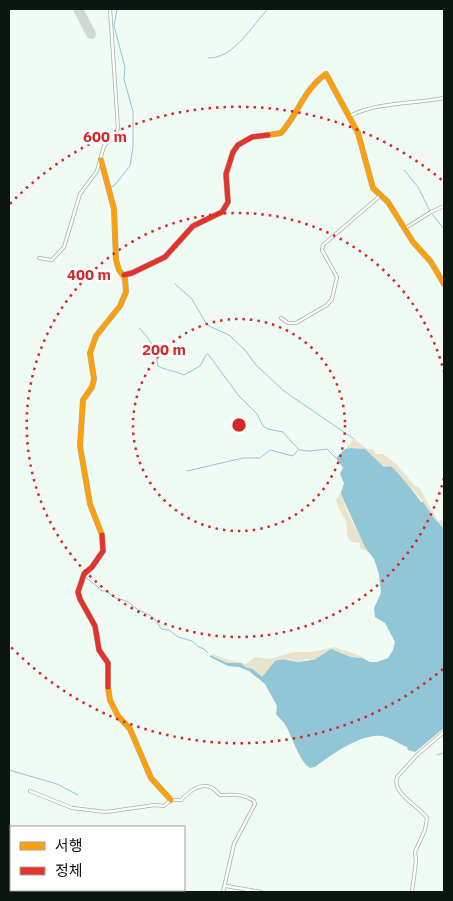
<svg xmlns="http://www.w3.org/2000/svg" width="453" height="901" font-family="'IBM Plex Sans','Noto Sans KR',sans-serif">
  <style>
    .green { fill: #e9e3cb }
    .water { fill: #91c6d6 }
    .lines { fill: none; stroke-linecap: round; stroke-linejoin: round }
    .stream { stroke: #91c6d6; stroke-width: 1 }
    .taxiway { stroke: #d2d9d4; stroke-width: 10 }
    .street-casing { stroke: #a7b1a9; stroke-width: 4 }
    .slow-casing { stroke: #a7b1a9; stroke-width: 6 }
    .jam-casing { stroke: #a7b1a9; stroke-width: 6 }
    .street { stroke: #fdfefd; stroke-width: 2.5 }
    .slow { stroke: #ff9f0a; stroke-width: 5 }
    .jam { stroke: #e5322d; stroke-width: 5 }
    .ring { fill: none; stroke: #d62828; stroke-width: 2.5; stroke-dasharray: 2.5 5 }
    .centre { fill: #d62828; stroke: #fff; stroke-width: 2.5 }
    .ring-label { font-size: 15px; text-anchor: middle; font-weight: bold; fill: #d62828; stroke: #fff; stroke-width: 5; stroke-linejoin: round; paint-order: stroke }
  </style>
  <rect width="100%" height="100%" fill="#f0fbf3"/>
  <!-- green -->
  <path class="green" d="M354,439L366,448L374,450L376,454H383L396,464L415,486L419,487L438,521L441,520L444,523V529L434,518L416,493L403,481L399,474L389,467H384C369,456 367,444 345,449Z
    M343,489C337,500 363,541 370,553L360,548V543C341,543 350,529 345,519C341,513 338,507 336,500Z
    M334,647L361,656L367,660L359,657H351L339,652L326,653L314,660L307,659L297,662L288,659L278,660L273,663L262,678L253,669L245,667L241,663H227L211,655L214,654C227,661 233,660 246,664L255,657L269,659L294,652H313Z"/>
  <!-- water -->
  <path class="water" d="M351,448L365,449L384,467C386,467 390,466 392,467C395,469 419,498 421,502H423L434,518L444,529V728L415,752L408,750L407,747C399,744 390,737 382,736C361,733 331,755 315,767L310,768C298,761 292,734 284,723C282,720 278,717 276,714L277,706L265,684L249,671L239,667L228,666L210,657V655L227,663H241L245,667L253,669L262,677L275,661C285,658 287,660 297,662C300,662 309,660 314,660L331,649L351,657L362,658L370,662H377L388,658L393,650L395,642L385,623L375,617L374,608L381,593L379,574L374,559L365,547L344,501L341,493L344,483L340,474L343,468L336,458L345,449Z"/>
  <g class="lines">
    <!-- stream -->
    <path class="stream" d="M208,58C234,59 252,25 268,9
      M404,170L418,187L430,211
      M111,187L114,186L130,166L133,147V112L124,79L125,67L114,26L117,9
      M432,214L444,229
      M175,284L192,299L207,325L229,335L245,350L256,365L284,391L354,439
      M139,328C147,336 152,343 156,354C157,357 157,364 158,366C161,369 179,372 184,375L200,366L206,355L208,354L239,396L257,414L263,426L268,429L283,432L299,450L310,451L327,449L336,458
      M187,471L243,458H260L270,450L293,456L298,450
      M85,577L98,587L101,591H107C116,601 118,597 128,602C132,604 136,610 141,611C152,616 155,617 161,629L169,630L178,637L192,641L199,647L204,649L208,653
      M437,755L444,753
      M9,770L57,784L78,795"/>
    <!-- taxiway -->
    <path class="taxiway" d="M78,9L91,34"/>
    <!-- street casing -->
    <g class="street-casing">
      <path id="street" d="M350,116C376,102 415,104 444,98
        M404,229L431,212L444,206
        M39,258L52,260L64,247L80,194L97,171L104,146L114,136L118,128L110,9
        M281,318L288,323H296L327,305L332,299L337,277L322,250L323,245L381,195
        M30,791L72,808L106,812L155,805L164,806L171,800H181C188,793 198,783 210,787C214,788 217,792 220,795C233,795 242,793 254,801L255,804L234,844L223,892
        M226,886L261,892
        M412,892L416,861L415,852L425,830L427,818C418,805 392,794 397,777L417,755L444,732"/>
    </g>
    <!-- slow casing -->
    <g class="slow-casing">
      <path id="slow" d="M268,135L281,133C298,114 304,89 326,74L358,133L373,188L388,202L413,242L431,262L444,284
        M101,160L114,209L116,260L119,270L125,278L126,292L120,306L96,336L90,353L94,379L92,387L83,400L80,446L90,504L102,535
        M108,687L110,700L118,716L130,729L151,778L171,800"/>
    </g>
    <!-- jam casing -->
    <g class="jam-casing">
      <path id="jam" d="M124,275L132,273L165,257L193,226L222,212L228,202L226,174L233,152L238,145L252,137L268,135
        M102,535L103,551L92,567L84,574L78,592L80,599L95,626L99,650L108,663V687"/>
    </g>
    <!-- street -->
    <use href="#street" class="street"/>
    <!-- slow -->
    <use href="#slow" class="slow"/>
    <!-- jam -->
    <use href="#jam" class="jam"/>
  </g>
  <!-- distance rings -->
  <g class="ring">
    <circle cx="239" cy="425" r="106"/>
    <path d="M444 478A212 212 0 1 1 444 372"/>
    <path d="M443 669A318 318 0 0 1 10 646M10 204A318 318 0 0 1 443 181"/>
  </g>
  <circle cx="239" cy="425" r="8" class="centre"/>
  <g class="ring-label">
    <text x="105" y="142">600 m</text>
    <text x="89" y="280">400 m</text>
    <text x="164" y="355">200 m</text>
  </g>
  <!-- border -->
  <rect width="453" height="901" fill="none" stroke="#0b160f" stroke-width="20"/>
  <!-- legend -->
  <rect x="10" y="826" width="175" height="65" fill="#ffffff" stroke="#9da29f"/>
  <rect x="20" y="842" width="25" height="8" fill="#ff9f0a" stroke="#9da29f"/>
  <text x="55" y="851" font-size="15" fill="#0b160f">서행</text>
  <rect x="20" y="867" width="25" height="8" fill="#e5322d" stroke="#9da29f"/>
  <text x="55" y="876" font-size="15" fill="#0b160f">정체</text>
</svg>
